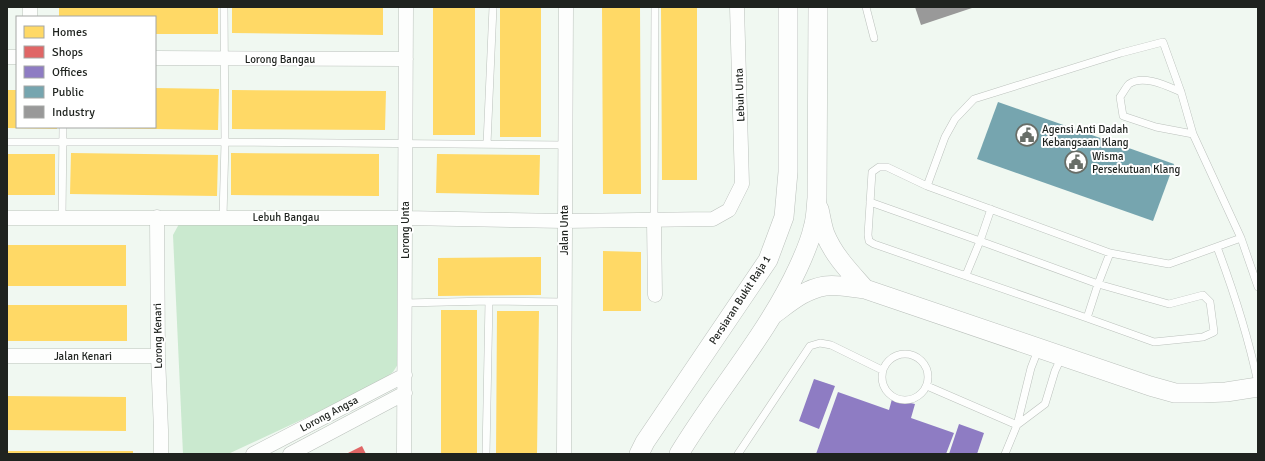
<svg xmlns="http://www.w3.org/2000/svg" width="1265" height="461" font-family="Signika,sans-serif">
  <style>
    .green { fill: #cae9cf }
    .homes { fill: #ffd966 }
    .shops { fill: #e06666 }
    .offices { fill: #8e7cc3 }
    .public { fill: #76a5af }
    .industry { fill: #999 }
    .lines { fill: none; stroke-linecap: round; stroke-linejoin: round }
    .lane-casing { stroke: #bbc1bc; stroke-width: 8 }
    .street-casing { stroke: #bbc1bc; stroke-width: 15 }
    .secondary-casing { stroke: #bbc1bc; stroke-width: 20 }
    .lane { stroke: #fdfefd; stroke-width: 7 }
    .street { stroke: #fdfefd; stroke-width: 14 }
    .secondary { stroke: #fdfefd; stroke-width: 19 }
    .labels { text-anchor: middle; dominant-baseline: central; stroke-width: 4; stroke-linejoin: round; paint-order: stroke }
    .street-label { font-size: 11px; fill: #1f231f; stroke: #fff }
    .poi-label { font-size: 11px; fill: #1f231f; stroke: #fff; text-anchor: start }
  </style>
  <rect width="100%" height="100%" fill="#f0f8f1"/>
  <!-- green -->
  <path class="green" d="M395,220L400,227V361L393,372L376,385L228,454H183L173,235L179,224Z"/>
  <!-- homes -->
  <path class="homes" d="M59,7H218V34H155V17H59Z
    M232,7H383V35L232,33Z
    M433,7H475V135H433Z
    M500,7H541V137H500Z
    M602,7H640L641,194H603Z
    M661,7H697V180H662Z
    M155,88L219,89L218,130L95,128L96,127H155Z
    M7,90H17V127H57V129L7,128Z
    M232,90L386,91L385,130L232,129Z
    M71,153L218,155L217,196L70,194Z
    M231,153L379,154V196L231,195Z
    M7,154H55V195H7Z
    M437,154L540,155L539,195L436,193Z
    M7,245H126V286H7Z
    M603,251L641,252V311H603Z
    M541,257V295L438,296V258Z
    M7,305H127V341H7Z
    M441,310H477V454H441Z
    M497,311H539L537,454H496Z
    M7,396L126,397V431L7,430Z
    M7,451H133V454H7Z"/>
  <!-- shops -->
  <path class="shops" d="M362,446L366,454H346Z"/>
  <!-- offices -->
  <path class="offices" d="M814,379L835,386L819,429L799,421Z
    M838,392L889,410L892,399L915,404L911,418L954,433L946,454H816Z
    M959,424L984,433L977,454H949Z"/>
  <!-- public -->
  <path class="public" d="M998,102L1174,164L1153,221L977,159Z"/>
  <!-- industry -->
  <path class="industry" d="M915,7H975L921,25Z"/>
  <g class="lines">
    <!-- lane casing -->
    <g class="lane-casing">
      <path id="lane" d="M866,7L874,38
        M1181,92C1167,86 1143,74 1129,84C1126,87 1123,93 1120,97L1123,116L1156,127L1193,134
        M7,142H225L565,145
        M487,144L493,7
        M927,186L945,137L955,119L974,99L1121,53L1163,42L1181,92L1193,134L1241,238L1258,287
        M870,202L980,241L1098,284L1169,304L1203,295L1210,302L1214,332L1203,337L1154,342L1087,318
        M62,217L63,127
        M223,217L225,142L224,7
        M654,221L655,7
        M1217,247C1234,292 1248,336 1258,383
        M1110,253L1098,284L1087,318L874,244L869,241L868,235L872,172L879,167H887L927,186L1110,253L1169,264L1241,238
        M966,275L980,241L991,209
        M405,303L489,301L564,302
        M882 377a23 23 0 1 1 46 0a23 23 0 1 1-46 0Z
        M927,386L1017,425
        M1017,425L1045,404L1055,371L1062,356
        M486,454L489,301
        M738,454L810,346L820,343L831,345L882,370
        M1005,454L1017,425L1031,368L1038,350"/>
    </g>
    <!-- street casing -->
    <g class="street-casing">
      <path id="street" d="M30,7V17
        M7,57H17
        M155,58L406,59
        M157,217L158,356L161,430V454
        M7,218H405L564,221L713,219L729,210L742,184L737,7
        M654,221L655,295
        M7,356H158
        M253,454L405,375
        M290,454L405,393
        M404,454L406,7
        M564,454L566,7"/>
    </g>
    <!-- secondary casing -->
    <g class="secondary-casing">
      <path id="secondary" d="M819,209C821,217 822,226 825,234C834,256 850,272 865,289
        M774,314C789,303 805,289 825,286C838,284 852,288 865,289L1150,386L1175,393H1202L1226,392L1258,387
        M639,454L645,442L768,260L784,217L788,172V7
        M679,454C717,391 767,335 798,268C804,255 810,242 813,228C816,219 816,208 817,198L818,7"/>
    </g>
    <!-- lane -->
    <use href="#lane" class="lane"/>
    <!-- street -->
    <use href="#street" class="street"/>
    <!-- secondary -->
    <use href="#secondary" class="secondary"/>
  </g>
  <!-- icons -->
  <defs>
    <g id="civic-ring" transform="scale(1.15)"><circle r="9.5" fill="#fff" stroke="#686e68" stroke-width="1.5"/><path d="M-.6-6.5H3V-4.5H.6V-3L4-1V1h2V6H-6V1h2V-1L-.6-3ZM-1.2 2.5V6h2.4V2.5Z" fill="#686e68"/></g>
  </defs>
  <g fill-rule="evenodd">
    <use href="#civic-ring" x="1027" y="135"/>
    <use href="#civic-ring" x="1076" y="162"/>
  </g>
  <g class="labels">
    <!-- street labels -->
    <g class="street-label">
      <text x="280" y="59">Lorong Bangau</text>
      <text transform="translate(740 95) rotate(-92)">Lebuh Unta</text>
      <text x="286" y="217">Lebuh Bangau</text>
      <text transform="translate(405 230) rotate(-90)">Lorong Unta</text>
      <text transform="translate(564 230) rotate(-90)">Jalan Unta</text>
      <text transform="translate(740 300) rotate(-57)">Persiaran Bukit Raja 1</text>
      <text transform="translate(158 336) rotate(-91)">Lorong Kenari</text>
      <text x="83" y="356">Jalan Kenari</text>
      <text transform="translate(329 414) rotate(-28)">Lorong Angsa</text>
    </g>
    <!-- poi labels -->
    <g class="poi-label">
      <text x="1042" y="129">Agensi Anti Dadah<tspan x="1042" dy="13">Kebangsaan Klang</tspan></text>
      <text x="1092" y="156">Wisma<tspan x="1092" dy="13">Persekutuan Klang</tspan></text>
    </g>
  </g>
  <!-- border -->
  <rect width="1265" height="461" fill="none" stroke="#1f231f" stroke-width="16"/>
  <!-- legend -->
  <rect x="16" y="16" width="140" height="112" fill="#ffffff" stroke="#a5a7a5"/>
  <rect x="24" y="26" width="20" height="12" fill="#ffd966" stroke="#a5a7a5"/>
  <text x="52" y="36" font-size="12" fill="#1f231f">Homes</text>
  <rect x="24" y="46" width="20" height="12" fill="#e06666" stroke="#a5a7a5"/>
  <text x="52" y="56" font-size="12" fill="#1f231f">Shops</text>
  <rect x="24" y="66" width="20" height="12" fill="#8e7cc3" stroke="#a5a7a5"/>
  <text x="52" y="76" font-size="12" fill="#1f231f">Offices</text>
  <rect x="24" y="86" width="20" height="12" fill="#76a5af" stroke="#a5a7a5"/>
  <text x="52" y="96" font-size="12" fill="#1f231f">Public</text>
  <rect x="24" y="106" width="20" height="12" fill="#999999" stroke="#a5a7a5"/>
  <text x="52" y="116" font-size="12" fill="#1f231f">Industry</text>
</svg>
